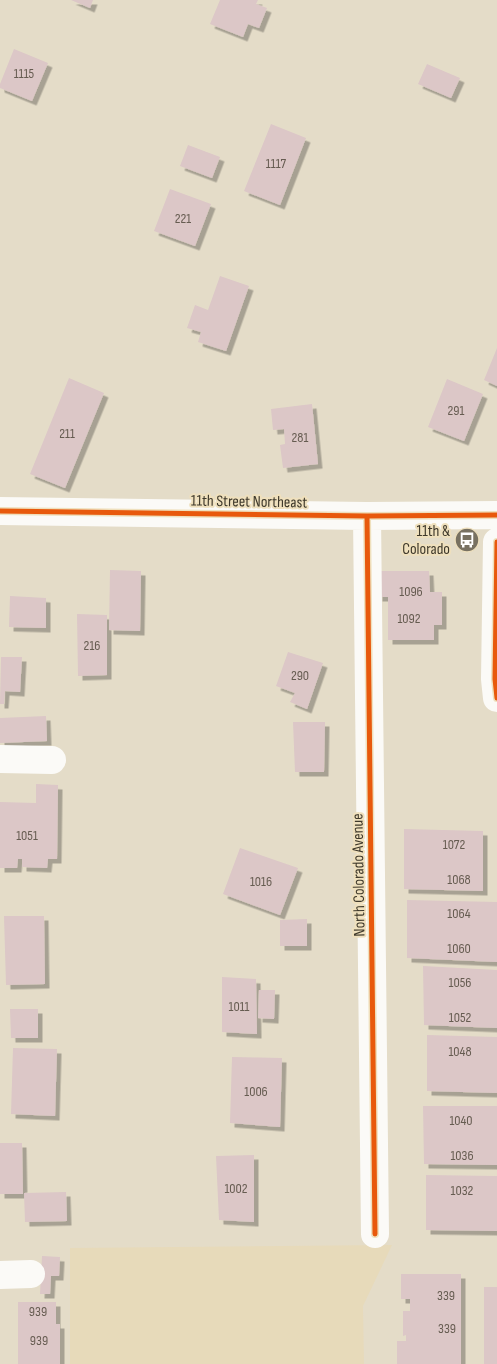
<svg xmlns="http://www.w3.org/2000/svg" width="497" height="1364" font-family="'Sofia Sans Condensed',sans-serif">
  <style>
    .built { fill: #e7daba }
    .building { fill: #dcc7c7; filter: url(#shadow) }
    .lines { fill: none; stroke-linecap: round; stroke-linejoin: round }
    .minor { stroke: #fbfaf7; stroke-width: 28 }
    .cycleway-casing { stroke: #efe0bd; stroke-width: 8 }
    .cycleway { stroke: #e8590c; stroke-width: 5 }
    .labels { text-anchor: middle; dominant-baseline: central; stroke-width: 4; stroke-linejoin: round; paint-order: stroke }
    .number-label { font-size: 14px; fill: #665c51 }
    .street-label { font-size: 16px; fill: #3e382a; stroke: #efe0bd }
    .poi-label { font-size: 16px; fill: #3e382a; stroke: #efe0bd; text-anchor: end }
  </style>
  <defs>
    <filter id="shadow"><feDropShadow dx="4.5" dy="4.5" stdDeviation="0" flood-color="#0004"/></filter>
  </defs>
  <rect width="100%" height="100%" fill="#e4dcc8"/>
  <!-- built -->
  <path class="built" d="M392,1245L363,1306L364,1364H70V1248Z"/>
  <!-- building -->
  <path class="building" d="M71,0H93L90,8Z
    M220,0H258L256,4L267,8L259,28L248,24L243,37L210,24Z
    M14,49L48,63L32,101L0,88V84Z
    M427,64L460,78L451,98L418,84Z
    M271,124L306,138L280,205L244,191Z
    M188,145L220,157L212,178L180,166Z
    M170,189L211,204L195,246L154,231Z
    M220,276L249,286L226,351L198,342L201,332L187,328L195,305L208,310Z
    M497,348V386L484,380Z
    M69,378L104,393L65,488L30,474Z
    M447,379L483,394L464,441L428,427Z
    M312,404L318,464L283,468L280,445L285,444L284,429L273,430L271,409Z
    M110,570L141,571L140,631L109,630Z
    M378,571H429L430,592H442V625H434V640H388V597H378Z
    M10,596L46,598V628L9,627Z
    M77,614L107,615V675L78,676Z
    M288,652L323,663L307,709L290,702L295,693L276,686Z
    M1,657H22L20,692L5,691L4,704H0Z
    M46,716L47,741L0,743V718Z
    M293,722H325L324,772H295Z
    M36,784L58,785L57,859H48L47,868L22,867V859H18L17,868H0V802L36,803Z
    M404,829L483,831V891L404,889Z
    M240,848L298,868L280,915L223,894Z
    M407,900L497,902V962L407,958Z
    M4,916H44L45,984L6,985Z
    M307,919V946H280V920Z
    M423,966L497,970V1028L424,1025Z
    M222,977L256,979L257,1034L222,1032Z
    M259,990H275L274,1019L258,1018Z
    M10,1009H38V1038H11Z
    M427,1035L497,1037V1093L427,1091Z
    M13,1048L57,1049L55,1116L11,1114Z
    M232,1057L282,1058L280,1127L230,1123Z
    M423,1106H497V1165L424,1164Z
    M0,1143H22L23,1194H0Z
    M254,1155V1222L219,1220L216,1156Z
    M426,1175L497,1176V1231L426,1230Z
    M66,1192L67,1221L25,1222L24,1193Z
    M42,1256L60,1257L59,1276H51L50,1294H40Z
    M401,1274H461V1364H397V1341H406V1335L403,1336V1311H410V1299H401Z
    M484,1287H497V1364H484Z
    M18,1302H56V1324H60V1364H18Z"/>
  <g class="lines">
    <!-- minor -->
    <path class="minor" d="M0,511L367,516L497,515
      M367,516L375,1234
      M497,542L495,679L497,698
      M0,759L52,760
      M0,1275L31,1274"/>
    <!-- cycleway casing -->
    <g class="cycleway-casing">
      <path id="cycleway" d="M0,511L367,516L497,515
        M367,516L375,1234
        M497,542L495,679L497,698"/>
    </g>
    <!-- cycleway -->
    <use href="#cycleway" class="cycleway"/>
  </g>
  <!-- icons -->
  <defs>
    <g id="bus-disc" transform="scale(1.25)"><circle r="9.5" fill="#787161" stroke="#efe0bd"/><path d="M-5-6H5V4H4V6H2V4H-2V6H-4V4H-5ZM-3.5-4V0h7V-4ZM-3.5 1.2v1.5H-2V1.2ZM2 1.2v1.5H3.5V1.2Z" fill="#fff"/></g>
  </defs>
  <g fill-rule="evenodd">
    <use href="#bus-disc" x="467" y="540"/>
  </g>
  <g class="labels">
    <!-- number labels -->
    <g class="number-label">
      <text x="24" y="73">1115</text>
      <text x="276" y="163">1117</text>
      <text x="183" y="218">221</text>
      <text x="456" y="410">291</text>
      <text x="67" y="433">211</text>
      <text x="300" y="437">281</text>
      <text x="411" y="591">1096</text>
      <text x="409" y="618">1092</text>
      <text x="92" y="645">216</text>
      <text x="300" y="675">290</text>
      <text x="27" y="835">1051</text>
      <text x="454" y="844">1072</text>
      <text x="459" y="879">1068</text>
      <text x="261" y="881">1016</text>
      <text x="459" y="913">1064</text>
      <text x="459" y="948">1060</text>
      <text x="460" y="982">1056</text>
      <text x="239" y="1006">1011</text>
      <text x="460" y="1017">1052</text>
      <text x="460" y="1051">1048</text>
      <text x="256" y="1091">1006</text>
      <text x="461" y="1120">1040</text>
      <text x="462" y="1155">1036</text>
      <text x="236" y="1188">1002</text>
      <text x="462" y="1190">1032</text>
      <text x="446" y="1295">339</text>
      <text x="38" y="1311">939</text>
      <text x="447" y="1328">339</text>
      <text x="39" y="1340">939</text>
    </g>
    <!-- street labels -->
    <g class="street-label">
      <text transform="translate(249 502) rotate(1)">11th Street Northeast</text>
      <text transform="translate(359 875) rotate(-91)">North Colorado Avenue</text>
    </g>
    <!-- poi labels -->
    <g class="poi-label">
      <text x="450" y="531">11th &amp;<tspan x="450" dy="18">Colorado</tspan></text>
    </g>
  </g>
</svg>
